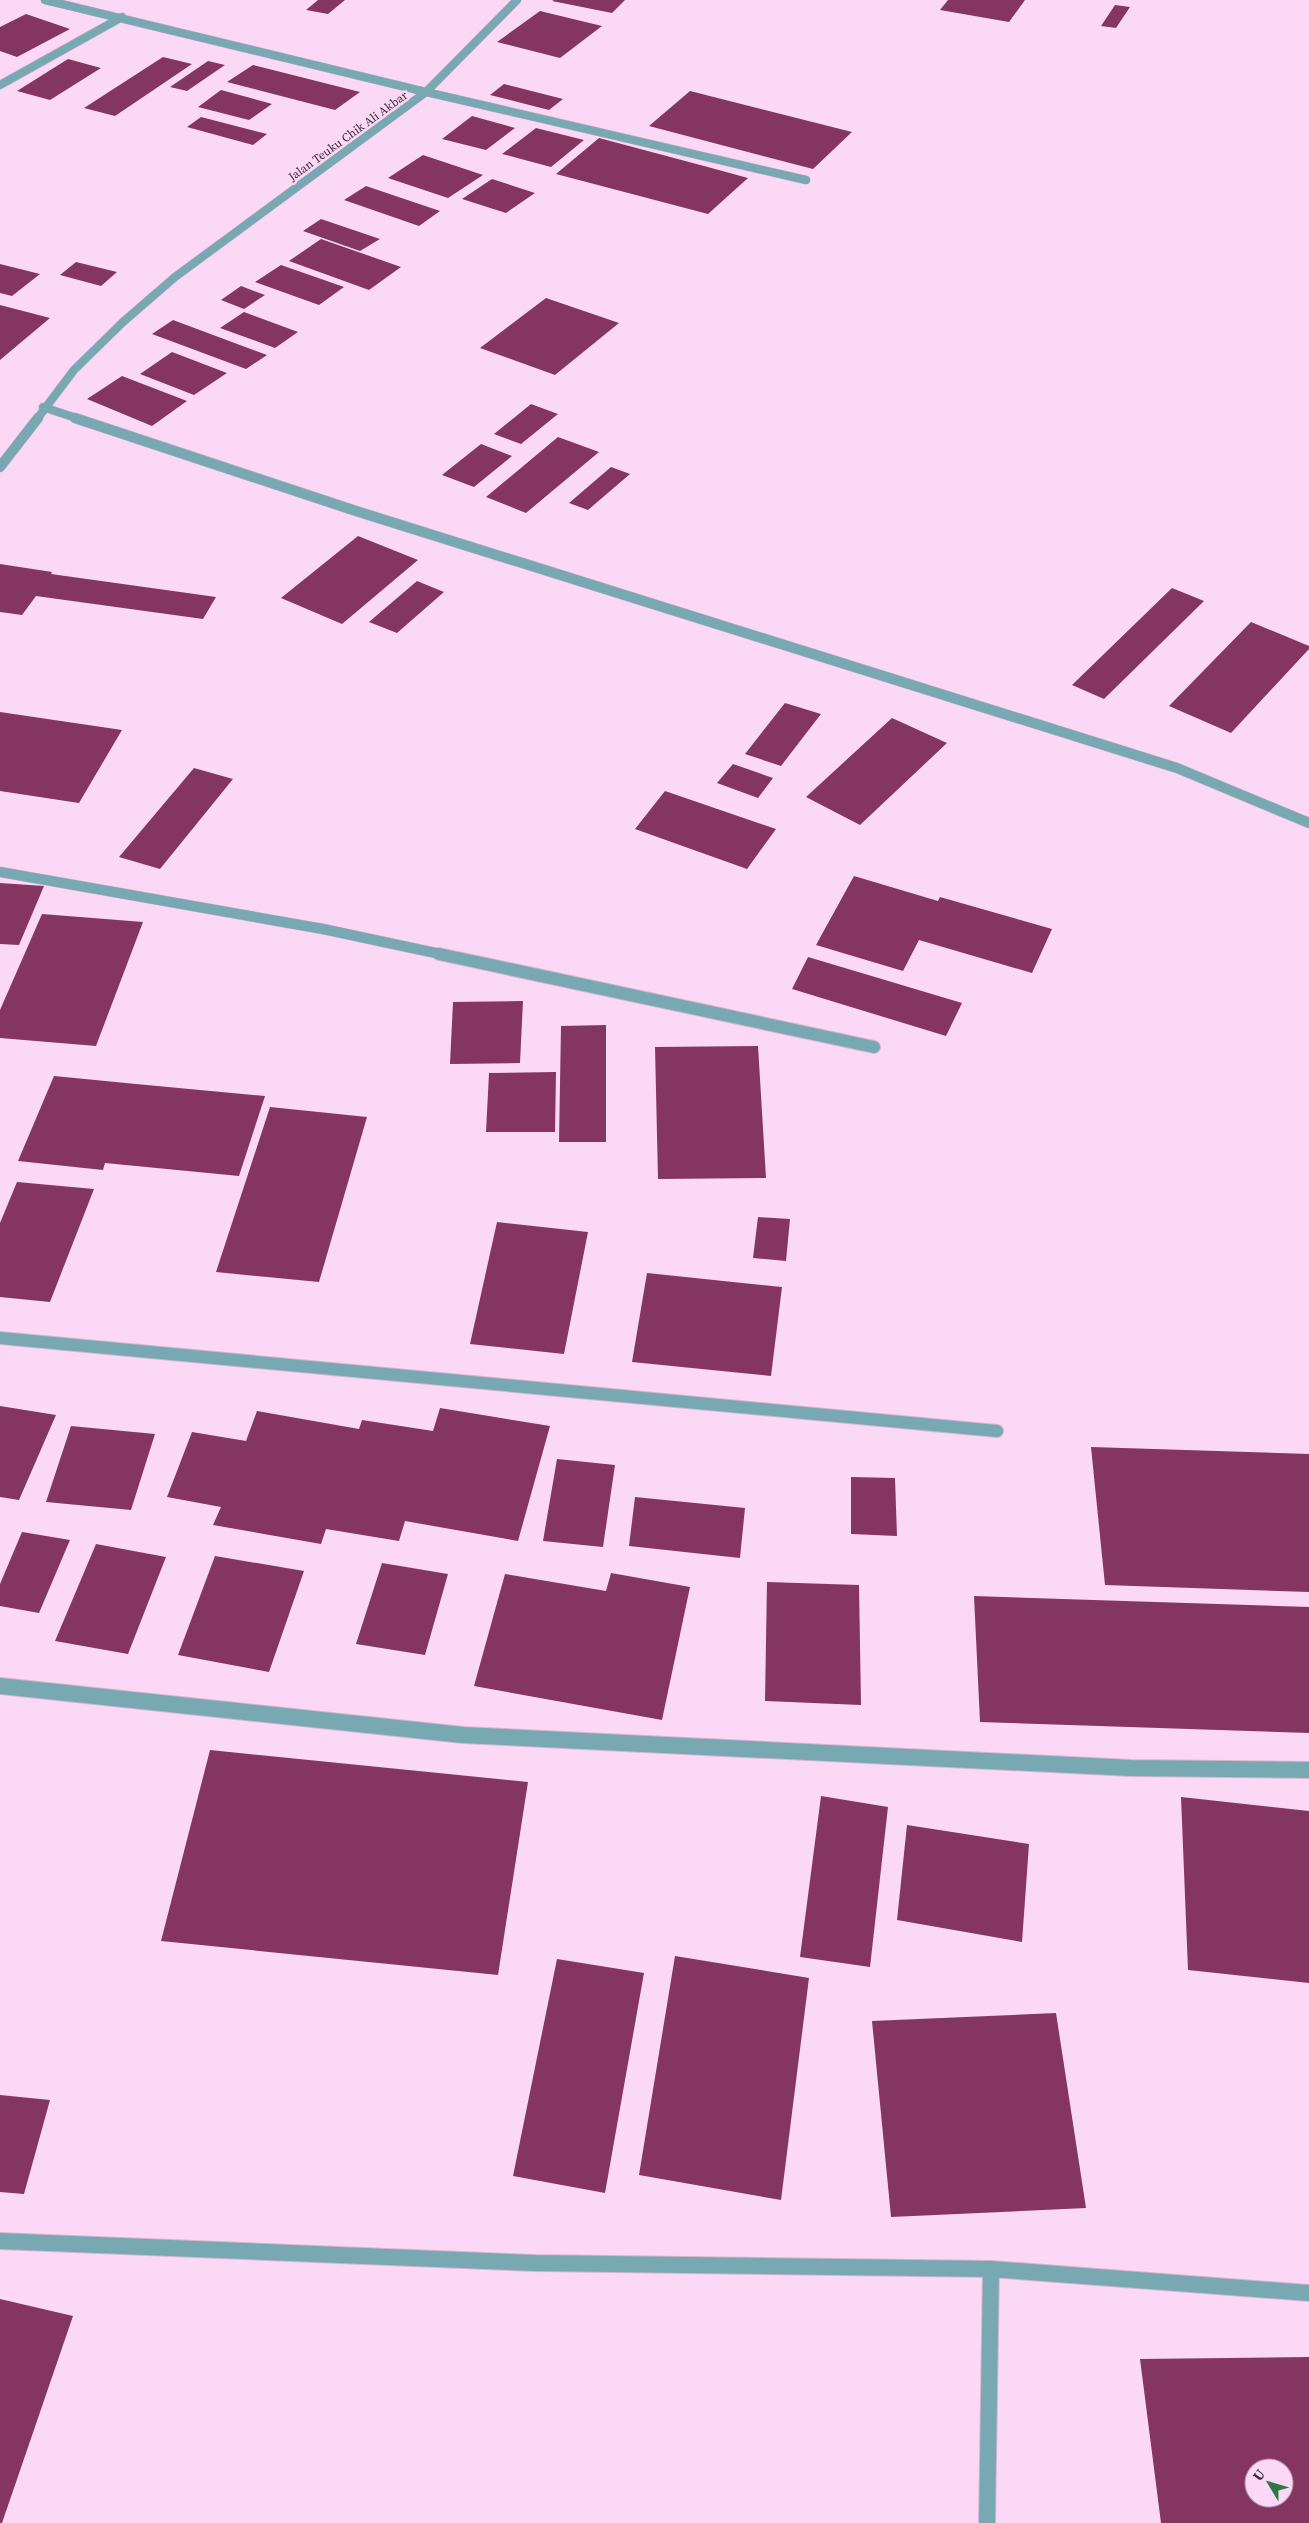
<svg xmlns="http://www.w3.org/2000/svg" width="1309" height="2523" font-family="'Source Serif 4',serif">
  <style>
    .building { fill: #853660; fill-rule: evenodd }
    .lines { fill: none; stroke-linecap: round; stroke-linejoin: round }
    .minor-far3-casing { stroke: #d5b6d1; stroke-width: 9 }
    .minor-far2-casing { stroke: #d5b6d1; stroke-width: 11 }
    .minor-far1-casing { stroke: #d5b6d1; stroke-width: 14 }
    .minor-casing { stroke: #d5b6d1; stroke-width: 18 }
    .minor-far3 { stroke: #78a9b2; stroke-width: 8 }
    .minor-far2 { stroke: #78a9b2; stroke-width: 10 }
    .minor-far1 { stroke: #78a9b2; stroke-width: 12 }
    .minor { stroke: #78a9b2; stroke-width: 16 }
    .labels { text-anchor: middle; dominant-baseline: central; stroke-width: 5; stroke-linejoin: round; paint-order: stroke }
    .far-street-label { font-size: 12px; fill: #3f2e3d; stroke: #fbd8f6 }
  </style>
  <rect width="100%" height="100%" fill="#fbd8f6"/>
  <!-- building -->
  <path class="building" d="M318,0H345L328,14L306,10Z
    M554,0H625L612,13L552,1Z
    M948,0H1025L1009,22L940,10Z
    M1115,5L1130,7L1116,28L1101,26Z
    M540,11L602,26L560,58L497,42Z
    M26,14L70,29L17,57L0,51V27Z
    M163,57L192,64L115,116L84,108Z
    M68,59L101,68L50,100L17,91Z
    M208,61L225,65L187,91L170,87Z
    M253,65L360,92L335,110L227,82Z
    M504,84L563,99L549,110L490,95Z
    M221,90L272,104L249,120L198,107Z
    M690,91L852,132L813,169L649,126Z
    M472,116L515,128L486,150L442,139Z
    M201,117L267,134L253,145L187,127Z
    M536,128L584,140L551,167L502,154Z
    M599,138L704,166L748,178L708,214L556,174Z
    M423,155L483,175L448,198L388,178Z
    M492,179L535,193L506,213L462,199Z
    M366,186L440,211L419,226L344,200Z
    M321,219L380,239L360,251L303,231Z
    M321,239L401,267L369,290L289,261Z
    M76,262L117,272L101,286L60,275Z
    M0,264L40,274L12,296L0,293Z
    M281,265L344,287L319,305L255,282Z
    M241,286L265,295L244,309L221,300Z
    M546,298L619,323L555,375L480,348Z
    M0,305L50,318L0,360Z
    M244,312L298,332L275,348L220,328Z
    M173,320L267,355L246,369L152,334Z
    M172,352L227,373L194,395L140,374Z
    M122,376L187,401L152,426L87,399Z
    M531,404L558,414L521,444L494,434Z
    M558,437L599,452L526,513L486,497Z
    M481,444L512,456L474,487L442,475Z
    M611,467L630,474L588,510L569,503Z
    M358,536L418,560L342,624L281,598Z
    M0,564L52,572L51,574L216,597L203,619L36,596L22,615L0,612Z
    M417,581L444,592L397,633L369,622Z
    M1172,588L1204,601L1104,699L1072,685Z
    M1251,622L1309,646V649L1231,733L1169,706Z
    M785,703L821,714L781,766L745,754Z
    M0,712L122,730L79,803L0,791Z
    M892,718L947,743L860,825L806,797Z
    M733,764L773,778L758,798L717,783Z
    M194,768L233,779L160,869L119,857Z
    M665,791L776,829L747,869L635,829Z
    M854,876L938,901L940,897L1052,929L1032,973L919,940L903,971L816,945Z
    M0,883L44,886L19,945L0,944Z
    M42,914L143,922L96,1046L0,1038V1010Z
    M808,957L962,1003L946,1036L792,989Z
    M523,1001L520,1063L450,1064L453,1002Z
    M606,1025V1142H559L561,1026Z
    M758,1046L766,1178L658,1179L655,1047Z
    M556,1072L555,1132H486L489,1073Z
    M54,1076L136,1084L265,1096L239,1176L105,1163L103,1170L18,1161Z
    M270,1107L367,1117L319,1282L216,1272Z
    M17,1182L94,1189L50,1302L0,1297V1223Z
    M758,1217L790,1219L786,1261L753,1258Z
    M497,1222L588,1232L564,1354L470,1344Z
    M647,1273L782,1287L771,1376L632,1362Z
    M0,1406L56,1415L19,1500L0,1497Z
    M440,1408L550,1426L518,1541L405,1521L399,1541L326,1529L321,1544L213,1525L221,1507L167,1497L192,1432L246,1441L257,1411L359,1429L362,1420L433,1431Z
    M71,1426L155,1434L131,1510L46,1502Z
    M1091,1447L1309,1454V1592L1105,1585Z
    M557,1459L615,1465L603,1547L543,1541Z
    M851,1477L895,1478L897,1536L851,1534Z
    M635,1497L745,1508L740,1558L629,1546Z
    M22,1532L70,1540L39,1613L0,1606V1584Z
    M96,1544L166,1557L128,1654L55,1641Z
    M215,1556L304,1571L269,1672L178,1655Z
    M382,1563L448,1574L425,1655L356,1644Z
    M611,1573L690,1587L662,1720L474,1686L505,1574L606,1591Z
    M767,1582L859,1585L861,1705L765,1701Z
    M974,1596L1309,1607V1733L980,1722Z
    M210,1750L528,1782L498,1975L161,1941Z
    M821,1796L888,1807L870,1967L800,1957Z
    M1181,1797L1309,1811V1983L1188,1970Z
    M907,1825L1029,1844L1022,1942L897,1920Z
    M675,1956L809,1978L781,2200L639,2175Z
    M557,1959L644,1973L605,2193L513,2176Z
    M1056,2013L1086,2208L891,2217L872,2021Z
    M0,2095L50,2100L24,2194L0,2192Z
    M0,2299L73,2316L2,2523H0Z
    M1309,2357V2523H1161L1140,2359ZM1254,2468H1284V2498H1254Z"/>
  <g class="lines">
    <!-- minor-far3 casing -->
    <g class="minor-far3-casing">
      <path id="minor-far3" d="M45,0L426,92L806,180
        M0,85L122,17
        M43,407L79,419
        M37,419L74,370L123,322L175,277L426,92L517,0"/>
    </g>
    <!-- minor-far2 casing -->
    <g class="minor-far2-casing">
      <path id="minor-far2" d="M75,418L356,511L1177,768L1309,823
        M0,467L38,418
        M0,872L323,929L445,955"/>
    </g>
    <!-- minor-far1 casing -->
    <g class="minor-far1-casing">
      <path id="minor-far1" d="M439,954L874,1047
        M0,1338L997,1431"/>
    </g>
    <!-- minor casing -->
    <g class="minor-casing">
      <path id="minor" d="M0,1686L463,1735L1131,1768L1309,1770
        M0,2241L535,2263L991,2269
        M987,2523L991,2269L1309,2293"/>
    </g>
    <!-- minor-far3 -->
    <use href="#minor-far3" class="minor-far3"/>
    <!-- minor-far2 -->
    <use href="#minor-far2" class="minor-far2"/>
    <!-- minor-far1 -->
    <use href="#minor-far1" class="minor-far1"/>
    <!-- minor -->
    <use href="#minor" class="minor"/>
  </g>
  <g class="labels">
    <!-- far-street labels -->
    <g class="far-street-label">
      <text transform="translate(348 136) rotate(-36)">Jalan Teuku Chik Ali Akbar</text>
    </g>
  </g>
  <!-- north arrow -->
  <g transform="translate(1269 2483) rotate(308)"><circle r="24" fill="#fbd8f6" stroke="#b094ac"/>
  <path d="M0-4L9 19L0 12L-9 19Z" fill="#307744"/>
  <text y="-8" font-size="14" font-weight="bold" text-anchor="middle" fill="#3f2e3d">U</text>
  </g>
</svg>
